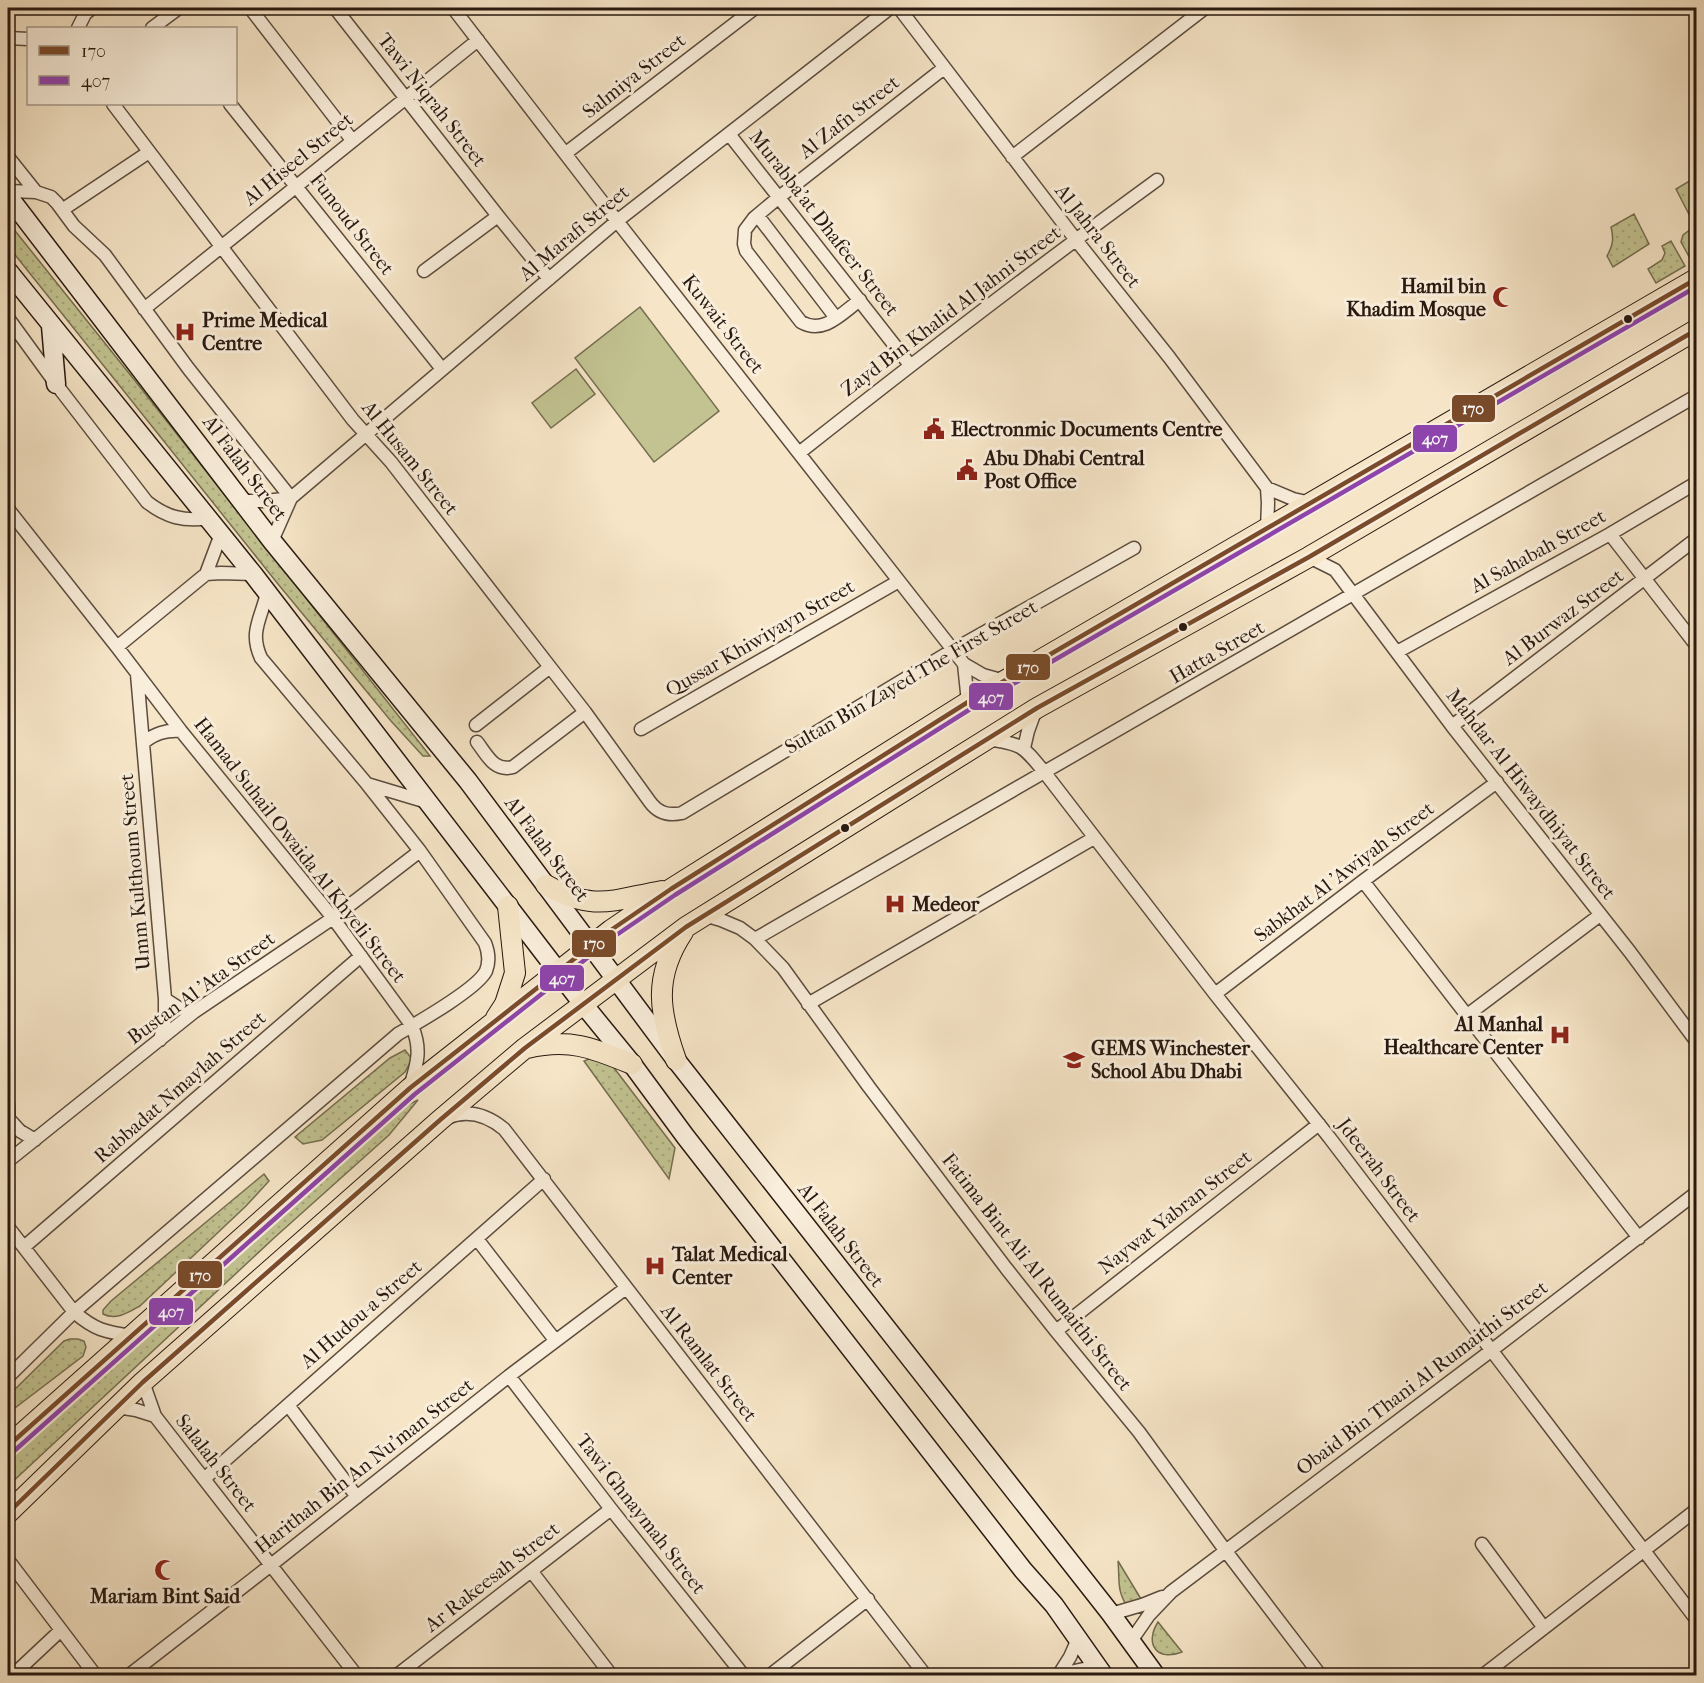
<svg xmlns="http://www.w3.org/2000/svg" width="1704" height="1683" viewBox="0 0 1704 1683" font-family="'IM FELL French Canon',serif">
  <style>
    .grass { fill: url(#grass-dots); stroke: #756e50; stroke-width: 1.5 }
    .park { fill: #c2c391; stroke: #756e50; stroke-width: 1.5 }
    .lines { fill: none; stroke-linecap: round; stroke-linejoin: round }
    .street-casing { stroke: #5c4c3e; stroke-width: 15 }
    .secondary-casing { stroke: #281910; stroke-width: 21 }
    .primary-casing { stroke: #281910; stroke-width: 22 }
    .street { stroke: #f9eedb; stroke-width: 12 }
    .secondary { stroke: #f9eedb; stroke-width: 18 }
    .primary { stroke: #f6e5c7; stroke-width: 20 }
    .bus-1-casing { stroke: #f9eedb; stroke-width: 9 }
    .bus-2-casing { stroke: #f9eedb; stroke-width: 9 }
    .bus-1 { stroke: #7a4b2a; stroke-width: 4.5 }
    .bus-2 { stroke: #8e44ad; stroke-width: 4.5 }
    .bus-dot { fill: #281910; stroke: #f9eedb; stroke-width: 2 }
    .labels { text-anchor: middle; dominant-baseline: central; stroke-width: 6; stroke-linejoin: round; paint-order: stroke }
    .street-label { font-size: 20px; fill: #281910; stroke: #f9eedb }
    .poi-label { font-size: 20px; font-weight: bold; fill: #281910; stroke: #f9eedb; text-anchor: start }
    .line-badge { stroke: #f9eedb; stroke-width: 2 }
    .badge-label { font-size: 16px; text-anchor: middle; font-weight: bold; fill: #fff }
  </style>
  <defs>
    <pattern id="grass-dots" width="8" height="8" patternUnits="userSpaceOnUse" patternTransform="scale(1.5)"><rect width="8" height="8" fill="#c2c391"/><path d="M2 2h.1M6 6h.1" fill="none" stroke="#a7a77c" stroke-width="1.8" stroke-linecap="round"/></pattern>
  </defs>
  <rect width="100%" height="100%" fill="#f6e5c7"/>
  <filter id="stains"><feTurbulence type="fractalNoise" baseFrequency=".00333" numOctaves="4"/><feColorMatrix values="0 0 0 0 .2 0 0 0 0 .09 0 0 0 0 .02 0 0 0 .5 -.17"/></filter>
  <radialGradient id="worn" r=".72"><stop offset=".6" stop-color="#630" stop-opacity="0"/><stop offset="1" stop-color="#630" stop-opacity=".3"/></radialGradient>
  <path class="grass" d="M1696,177V254L1692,262L1681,242L1683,235L1695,226L1676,189Z
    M1634,214L1649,244L1613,267L1607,256C1613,245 1614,239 1611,227Z
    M8,222L136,382L430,756H423L391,721L278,584L8,246Z
    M1671,241L1685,266L1656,283L1648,269L1662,260L1665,253L1662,246Z
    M405,1050L412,1059L405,1072L322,1140L303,1144L295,1137L390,1058Z
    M594,1057L608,1060L675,1148L669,1179L584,1061Z
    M418,1100L389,1135L274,1238L8,1486V1458L405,1106Z
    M264,1174L269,1181L246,1206L140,1306C129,1312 116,1321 103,1314V1310L111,1301Z
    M70,1339H78L84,1341L86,1347L83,1356L15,1408L8,1418V1396L64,1341Z
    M1118,1561L1144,1604L1129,1610C1116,1589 1120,1584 1118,1561Z
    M1158,1622L1182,1652C1157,1662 1144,1644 1158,1622Z"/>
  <path class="park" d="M640,307L719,411L654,462L575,358Z
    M576,369L595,394L551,428L532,403Z"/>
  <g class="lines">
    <defs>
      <path id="street" d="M250,8L352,140
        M335,8L498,216L549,279
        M453,8L617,221L964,664L983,675L1005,681
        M899,8L1076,240L1169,357L1267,488L1268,503L1267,529
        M78,28L85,14L92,8
        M152,28L179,8
        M8,38L28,39
        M113,104L353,420L391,462L550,667L585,712L650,802C658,813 668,816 682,813L953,650L1134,548
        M230,104L442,369
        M729,134L910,365
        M566,153L755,8
        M8,157L36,192
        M1012,157L1205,8
        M8,191L36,192L51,197L57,203L74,226L105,255L188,368L291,498
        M62,210L149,152
        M758,216L836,318
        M424,271L498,216
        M860,300C842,313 824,335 801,322L746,251L744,244L745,230L754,218L778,198L944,68
        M144,309L478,40
        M8,318L56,384L147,502C166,517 184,522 209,518
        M799,453C917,360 1036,268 1157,180
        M1267,488L1293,499L1311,503
        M242,501H266L291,498
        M8,509L117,647L181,731L333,918L412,1026C422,1050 417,1064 410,1087
        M1610,534L1696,645
        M272,541L291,498L617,221L890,8
        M1309,557L1335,570L1452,726L1630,952L1696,1041
        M206,574L221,573L253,574
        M117,647L206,574L221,534
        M1397,652L1610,534L1696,483
        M964,664L968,702
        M137,674L165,999V1019L160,1040
        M476,725L550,667
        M1452,726L1696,539
        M641,729L899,581
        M987,739C1023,744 1023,746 1045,773L1215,994L1329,1137L1696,1619
        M477,742C487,755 494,772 513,767L585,712
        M143,743C155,733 166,730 181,731
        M1024,748L1028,731L1036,709
        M367,784L427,802
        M1363,881L1639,1238
        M704,915L721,920L740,928L755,939L783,968L869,1087L1006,1268L1056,1331L1139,1432L1225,1550L1321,1676
        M755,939L1696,396
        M1215,994L1363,881L1497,782
        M165,999L179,1008L194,1012
        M808,1004L1094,838
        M1466,1016L1600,915
        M8,1104L9,1130L8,1152
        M446,1118C467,1109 487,1115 504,1129L926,1676
        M9,1119L20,1131L35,1140
        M8,1161L194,1012L333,918L420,851
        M8,1227L74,1312C95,1330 105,1332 132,1336
        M477,1239L555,1340
        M24,1247L361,956
        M1056,1331L1319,1124
        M509,1376L611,1509L744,1676
        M8,1377L74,1312L398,1034C417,1023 477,989 486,971C490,961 489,953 485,943L420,851L367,784L261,658C249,632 261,619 267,593
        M143,1382L155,1416L357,1676
        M288,1405L357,1497
        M117,1407L136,1410L155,1416
        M204,1479L544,1179
        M1482,1544L1544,1628
        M8,1560L96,1676
        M532,1572L612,1676
        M1111,1614L1142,1605L1162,1597
        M1131,1641L1149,1615L1171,1592L1492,1350L1696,1193
        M1060,1674L1098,1666
        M12,1676L61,1630
        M128,1676L271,1565L509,1376L626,1288
        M396,1676L611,1509
        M769,1676L868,1599
        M1058,1676L1070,1657L1078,1639
        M1482,1676L1696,1510"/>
      <path id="secondary" d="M8,196L272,541L468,781L676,1060L1111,1614L1156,1676
        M8,271L253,574L583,1004L632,1064L685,1136L1023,1570L1054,1605L1104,1676
        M51,326L56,384"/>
      <path id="primary" d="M546,885C594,912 612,900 662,891
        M496,1018L505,1004L515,973L508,906
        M527,1048C570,1038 593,1048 632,1064
        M676,1060C659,1012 653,977 683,932
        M8,1446L410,1088L611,930L671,889L968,702L1696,279
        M8,1513L143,1382L440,1120L525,1048L686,927L1037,708L1309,557L1696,330"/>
    </defs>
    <use href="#street" class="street-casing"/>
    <use href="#secondary" class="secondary-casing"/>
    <use href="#primary" class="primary-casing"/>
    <use href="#street" class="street"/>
    <use href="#secondary" class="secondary"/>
    <use href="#primary" class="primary"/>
    <defs>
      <path id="bus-1" d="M8,1446L410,1088L611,930L671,889L968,702L1696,279
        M8,1513L143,1382L440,1120L525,1048L686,927L1037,708L1309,557L1696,330"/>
      <path id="bus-2" d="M13,1452L415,1094L615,936L675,895L972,708L1696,287"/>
    </defs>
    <use href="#bus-1" class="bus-1-casing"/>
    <use href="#bus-2" class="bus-2-casing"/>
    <use href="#bus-1" class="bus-1"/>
    <use href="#bus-2" class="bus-2"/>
  </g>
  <defs>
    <symbol id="mosque-bare" viewBox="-9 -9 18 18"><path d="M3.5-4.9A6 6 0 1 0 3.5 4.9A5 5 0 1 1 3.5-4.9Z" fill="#8f2418" stroke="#f9eedb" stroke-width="2.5" paint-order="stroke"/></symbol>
    <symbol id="hospital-bare" viewBox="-9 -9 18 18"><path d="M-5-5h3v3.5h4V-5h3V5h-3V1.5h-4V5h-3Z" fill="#8f2418" stroke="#f9eedb" stroke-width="2.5" paint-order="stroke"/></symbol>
    <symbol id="civic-bare" viewBox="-9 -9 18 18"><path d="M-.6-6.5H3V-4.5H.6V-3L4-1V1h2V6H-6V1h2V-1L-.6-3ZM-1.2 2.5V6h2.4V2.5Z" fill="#8f2418" stroke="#f9eedb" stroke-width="2.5" paint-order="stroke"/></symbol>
    <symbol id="school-bare" viewBox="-9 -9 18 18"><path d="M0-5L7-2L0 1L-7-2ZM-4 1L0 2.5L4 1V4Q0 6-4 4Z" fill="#8f2418" stroke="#f9eedb" stroke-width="2.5" paint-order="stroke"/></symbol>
  </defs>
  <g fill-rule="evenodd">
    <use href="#mosque-bare" x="1488" y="282" width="30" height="30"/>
    <use href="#hospital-bare" x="170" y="317" width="30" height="30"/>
    <use href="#civic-bare" x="919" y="414" width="30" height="30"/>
    <use href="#civic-bare" x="952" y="455" width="30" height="30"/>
    <use href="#hospital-bare" x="880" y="889" width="30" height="30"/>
    <use href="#hospital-bare" x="1545" y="1020" width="30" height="30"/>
    <use href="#school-bare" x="1059" y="1045" width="30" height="30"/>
    <use href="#hospital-bare" x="640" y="1251" width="30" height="30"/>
    <use href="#mosque-bare" x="150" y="1555" width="30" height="30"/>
  </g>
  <g class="bus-dot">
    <circle cx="1628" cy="319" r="5"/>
    <circle cx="1183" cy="627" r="5"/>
    <circle cx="845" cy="828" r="5"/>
  </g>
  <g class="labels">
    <g class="street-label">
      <text transform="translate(634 76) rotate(-38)">Salmiya Street</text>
      <text transform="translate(432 100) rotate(52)">Tawi Niqrah Street</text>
      <text transform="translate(849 117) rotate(-38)">Al Zafn Street</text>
      <text transform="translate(298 159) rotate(-39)">Al Hiseel Street</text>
      <text transform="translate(824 223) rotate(52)">Murabba'at Dhafeer Street</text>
      <text transform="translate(352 224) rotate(52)">Funoud Street</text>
      <text transform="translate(574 233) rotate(-40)">Al Marafi Street</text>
      <text transform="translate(1098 236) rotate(52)">Al Jahra Street</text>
      <text transform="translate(951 311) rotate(-37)">Zayd Bin Khalid Al Jahni Street</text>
      <text transform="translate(723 324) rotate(52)">Kuwait Street</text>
      <text transform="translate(410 458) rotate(51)">Al Husam Street</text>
      <text transform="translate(245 468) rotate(53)">Al Falah Street</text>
      <text transform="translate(1538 551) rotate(-29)">Al Sahabah Street</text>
      <text transform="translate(1563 617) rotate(-37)">Al Burwaz Street</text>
      <text transform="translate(760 638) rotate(-30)">Qussar Khiwiyayn Street</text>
      <text transform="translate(1217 652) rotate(-30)">Hatta Street</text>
      <text transform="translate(911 677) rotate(-30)">Sultan Bin Zayed The First Street</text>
      <text transform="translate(1531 794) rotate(52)">Mahdar Al Hiwaydhiyat Street</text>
      <text transform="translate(547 849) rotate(53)">Al Falah Street</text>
      <text transform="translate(300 850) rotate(52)">Hamad Suhail Owaida Al Khyeli Street</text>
      <text transform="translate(135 872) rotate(-95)">Umm Kulthoum Street</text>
      <text transform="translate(1344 872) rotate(-37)">Sabkhat Al 'Awiyah Street</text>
      <text transform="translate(201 988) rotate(-36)">Bustan Al 'Ata Street</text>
      <text transform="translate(180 1087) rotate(-41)">Rabbadat Nmaylah Street</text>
      <text transform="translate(1379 1170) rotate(53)">Jdeerah Street</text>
      <text transform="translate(1175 1212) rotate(-38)">Naywat Yabran Street</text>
      <text transform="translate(841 1235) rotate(52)">Al Falah Street</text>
      <text transform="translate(1037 1272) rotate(52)">Fatima Bint Ali Al Rumaithi Street</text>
      <text transform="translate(361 1314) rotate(-41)">Al Hudou-a Street</text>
      <text transform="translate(709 1363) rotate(52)">Al Ramlat Street</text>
      <text transform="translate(1422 1378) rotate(-37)">Obaid Bin Thani Al Rumaithi Street</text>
      <text transform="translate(216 1463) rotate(52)">Salalah Street</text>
      <text transform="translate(364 1466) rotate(-38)">Harithah Bin An Nu'man Street</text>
      <text transform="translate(641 1514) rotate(52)">Tawi Ghnaymah Street</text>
      <text transform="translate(492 1577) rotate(-38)">Ar Rakeesah Street</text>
    </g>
    <g class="poi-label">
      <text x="1486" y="286" text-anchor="end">Hamil bin<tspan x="1486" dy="23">Khadim Mosque</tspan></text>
      <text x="202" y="320">Prime Medical<tspan x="202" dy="23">Centre</tspan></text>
      <text x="951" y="429">Electronmic Documents Centre</text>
      <text x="984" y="458">Abu Dhabi Central<tspan x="984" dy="23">Post Office</tspan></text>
      <text x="912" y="904">Medeor</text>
      <text x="1543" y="1024" text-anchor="end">Al Manhal<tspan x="1543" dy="23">Healthcare Center</tspan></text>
      <text x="1091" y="1048">GEMS Winchester<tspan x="1091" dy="23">School Abu Dhabi</tspan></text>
      <text x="672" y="1254">Talat Medical<tspan x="672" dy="23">Center</tspan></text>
      <text x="165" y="1596" text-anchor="middle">Mariam Bint Said</text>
    </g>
  </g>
  <g class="line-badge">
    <rect x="1451" y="394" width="45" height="29" rx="6" fill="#7a4b2a"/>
    <rect x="1412" y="424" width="46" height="29" rx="6" fill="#8e44ad"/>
    <rect x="1005" y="653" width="46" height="28" rx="6" fill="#7a4b2a"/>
    <rect x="968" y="682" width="46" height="29" rx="6" fill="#8e44ad"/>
    <rect x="571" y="929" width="46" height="29" rx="6" fill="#7a4b2a"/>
    <rect x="539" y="964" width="46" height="28" rx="6" fill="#8e44ad"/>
    <rect x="177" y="1260" width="46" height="29" rx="6" fill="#7a4b2a"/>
    <rect x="148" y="1297" width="46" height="29" rx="6" fill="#8e44ad"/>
  </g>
  <g class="badge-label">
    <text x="1473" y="414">170</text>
    <text x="1435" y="444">407</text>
    <text x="1028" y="673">170</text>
    <text x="991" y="703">407</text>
    <text x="594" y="949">170</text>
    <text x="562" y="984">407</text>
    <text x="200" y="1281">170</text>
    <text x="171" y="1317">407</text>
  </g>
  <rect width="1704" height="1683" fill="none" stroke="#f6e5c7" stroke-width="30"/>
  <rect x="9" y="9" width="1686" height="1665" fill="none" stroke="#281910" stroke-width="3"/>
  <rect x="15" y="15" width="1674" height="1653" fill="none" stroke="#281910" stroke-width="1.5"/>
  <rect x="27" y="27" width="210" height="78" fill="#f9eedb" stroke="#a5998a" stroke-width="1.5"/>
  <rect x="39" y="46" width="30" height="9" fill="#7a4b2a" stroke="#a5998a" stroke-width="1.5"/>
  <text x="81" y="57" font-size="18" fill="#281910">170</text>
  <rect x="39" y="76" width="30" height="9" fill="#8e44ad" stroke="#a5998a" stroke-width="1.5"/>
  <text x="81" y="87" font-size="18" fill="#281910">407</text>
  <rect width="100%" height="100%" filter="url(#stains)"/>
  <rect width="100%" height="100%" fill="url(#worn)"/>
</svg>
